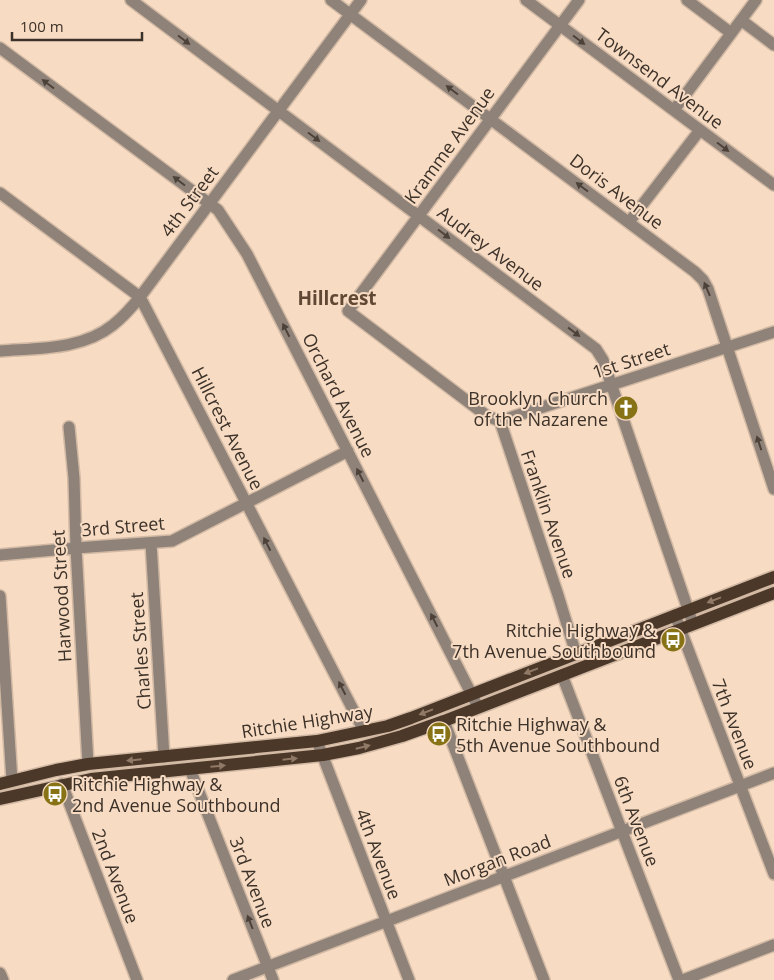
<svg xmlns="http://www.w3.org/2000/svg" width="774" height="980" viewBox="0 0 774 980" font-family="'Open Sans',sans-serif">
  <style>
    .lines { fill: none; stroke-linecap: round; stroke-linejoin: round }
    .minor-casing { stroke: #d2b9a4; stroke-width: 14 }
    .major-casing { stroke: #d2b9a4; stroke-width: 15 }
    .minor { stroke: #8f8279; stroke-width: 11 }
    .major { stroke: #4c3828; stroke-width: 12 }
    .oneway { fill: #4d4239 }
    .oneway2 { fill: #907966 }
    .labels { text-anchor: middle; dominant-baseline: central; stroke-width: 4; stroke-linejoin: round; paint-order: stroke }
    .street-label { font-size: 18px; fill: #3d3229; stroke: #f7dbc3 }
    .poi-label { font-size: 18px; fill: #3d3229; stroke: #f7dbc3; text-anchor: end }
    .neighbourhood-label { font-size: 19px; font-weight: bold; fill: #604834; stroke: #f7dbc3 }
  </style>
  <rect width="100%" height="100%" fill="#f7dbc3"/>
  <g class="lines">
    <defs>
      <path id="minor" d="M131,0L596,349L603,360L693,624
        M331,0L695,272L703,280L708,289L774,489
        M526,0L774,185
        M687,0L731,33
        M741,20L774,45
        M0,48L218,210L247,254L476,703
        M674,110L756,0
        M0,193L140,297L364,731
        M629,222L700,130
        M0,351C38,348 82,350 113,325C123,317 132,307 140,297L361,0
        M500,421L774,332
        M69,427L74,478L76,548L88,764
        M151,543L164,757
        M0,555L76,548L172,541L348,451
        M0,596L12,781
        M675,615L774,874
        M576,654L558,595L500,421L487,416L348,311L579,0
        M562,675L679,980
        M444,721L544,980
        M317,741L409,980
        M190,769L273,980
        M62,784L137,980
        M0,973L3,980
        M233,980L774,773
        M683,980L774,945"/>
      <path id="major" d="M0,784L56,770L88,764L317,741L388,726L411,718L774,577
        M0,799L91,779L323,755L359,748L402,736L444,721L774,593"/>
    </defs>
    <use href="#minor" class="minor-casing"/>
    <use href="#major" class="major-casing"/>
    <use href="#minor" class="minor"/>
    <use href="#major" class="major"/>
  </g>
  <defs><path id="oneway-solid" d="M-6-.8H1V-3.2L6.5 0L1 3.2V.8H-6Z" transform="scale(1.25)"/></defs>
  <g class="oneway">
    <use href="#oneway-solid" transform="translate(184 40) rotate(37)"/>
    <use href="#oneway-solid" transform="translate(579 40) rotate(37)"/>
    <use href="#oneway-solid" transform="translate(48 84) rotate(-143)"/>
    <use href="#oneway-solid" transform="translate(452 90) rotate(-143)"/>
    <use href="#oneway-solid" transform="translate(314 137) rotate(37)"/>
    <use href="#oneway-solid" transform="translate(723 147) rotate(37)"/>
    <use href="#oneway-solid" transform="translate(179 181) rotate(-143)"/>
    <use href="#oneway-solid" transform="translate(582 187) rotate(-143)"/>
    <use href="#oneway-solid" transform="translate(444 234) rotate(37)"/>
    <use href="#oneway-solid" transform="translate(707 289) rotate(-113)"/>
    <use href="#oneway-solid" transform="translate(286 330) rotate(-117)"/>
    <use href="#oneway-solid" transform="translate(574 332) rotate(37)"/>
    <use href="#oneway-solid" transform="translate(759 443) rotate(-108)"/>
    <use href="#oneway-solid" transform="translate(360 475) rotate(-117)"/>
    <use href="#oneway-solid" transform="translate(267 544) rotate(-117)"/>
    <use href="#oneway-solid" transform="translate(434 620) rotate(-117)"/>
    <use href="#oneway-solid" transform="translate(342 688) rotate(-117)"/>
    <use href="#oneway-solid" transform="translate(250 922) rotate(-111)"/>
  </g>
  <g class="oneway2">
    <use href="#oneway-solid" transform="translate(714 600) rotate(159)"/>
    <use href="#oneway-solid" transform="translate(531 671) rotate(159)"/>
    <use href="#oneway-solid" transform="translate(426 712) rotate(159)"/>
    <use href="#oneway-solid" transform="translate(363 747) rotate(-14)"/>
    <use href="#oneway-solid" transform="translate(290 759) rotate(-6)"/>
    <use href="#oneway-solid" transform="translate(134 760) rotate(174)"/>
    <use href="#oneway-solid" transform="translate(218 766) rotate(-5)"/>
  </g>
  <defs>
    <symbol id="church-disc" viewBox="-11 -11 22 22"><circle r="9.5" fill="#877315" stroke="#f7dbc3"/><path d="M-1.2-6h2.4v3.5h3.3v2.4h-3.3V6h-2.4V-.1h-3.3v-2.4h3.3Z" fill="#fff"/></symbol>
    <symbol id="bus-disc" viewBox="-11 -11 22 22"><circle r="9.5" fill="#877315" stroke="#f7dbc3"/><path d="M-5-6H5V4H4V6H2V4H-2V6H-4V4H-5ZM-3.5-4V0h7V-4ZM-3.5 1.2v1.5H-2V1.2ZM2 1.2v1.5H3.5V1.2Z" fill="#fff"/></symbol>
  </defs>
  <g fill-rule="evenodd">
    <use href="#church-disc" x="612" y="394" width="28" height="28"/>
    <use href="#bus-disc" x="659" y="626" width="28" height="28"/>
    <use href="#bus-disc" x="425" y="720" width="28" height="28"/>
    <use href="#bus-disc" x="41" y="780" width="28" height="28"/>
  </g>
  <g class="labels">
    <g class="street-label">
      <text transform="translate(660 78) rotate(37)">Townsend Avenue</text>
      <text transform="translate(449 145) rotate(-54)">Kramme Avenue</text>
      <text transform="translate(617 191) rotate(37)">Doris Avenue</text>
      <text transform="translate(189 201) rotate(-53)">4th Street</text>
      <text transform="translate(491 248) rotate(37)">Audrey Avenue</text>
      <text transform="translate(631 360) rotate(-18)">1st Street</text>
      <text transform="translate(339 395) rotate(63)">Orchard Avenue</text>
      <text transform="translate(228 428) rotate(63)">Hillcrest Avenue</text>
      <text transform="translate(549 514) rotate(71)">Franklin Avenue</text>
      <text transform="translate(123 526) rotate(-5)">3rd Street</text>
      <text transform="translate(61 596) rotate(-93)">Harwood Street</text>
      <text transform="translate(140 651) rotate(-94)">Charles Street</text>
      <text transform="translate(307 721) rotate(-9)">Ritchie Highway</text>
      <text transform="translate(735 724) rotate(69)">7th Avenue</text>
      <text transform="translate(637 821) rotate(69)">6th Avenue</text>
      <text transform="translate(379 854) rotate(69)">4th Avenue</text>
      <text transform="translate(497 860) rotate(-21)">Morgan Road</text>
      <text transform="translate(116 876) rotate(69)">2nd Avenue</text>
      <text transform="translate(253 882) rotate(69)">3rd Avenue</text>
    </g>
    <g class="poi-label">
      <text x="608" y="398">Brooklyn Church<tspan x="608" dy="21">of the Nazarene</tspan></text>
      <text x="656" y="630">Ritchie Highway &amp;<tspan x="656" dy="21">7th Avenue Southbound</tspan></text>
      <text x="456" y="724" text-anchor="start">Ritchie Highway &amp;<tspan x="456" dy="21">5th Avenue Southbound</tspan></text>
      <text x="72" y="784" text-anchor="start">Ritchie Highway &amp;<tspan x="72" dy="21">2nd Avenue Southbound</tspan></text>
    </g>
    <g class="neighbourhood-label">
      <text x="337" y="298">Hillcrest</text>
    </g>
  </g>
  <path d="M12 32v8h130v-8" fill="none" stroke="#3d3229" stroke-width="2.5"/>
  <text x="20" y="32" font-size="15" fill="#3d3229" stroke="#f7dbc3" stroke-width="4" paint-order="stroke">100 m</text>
</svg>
